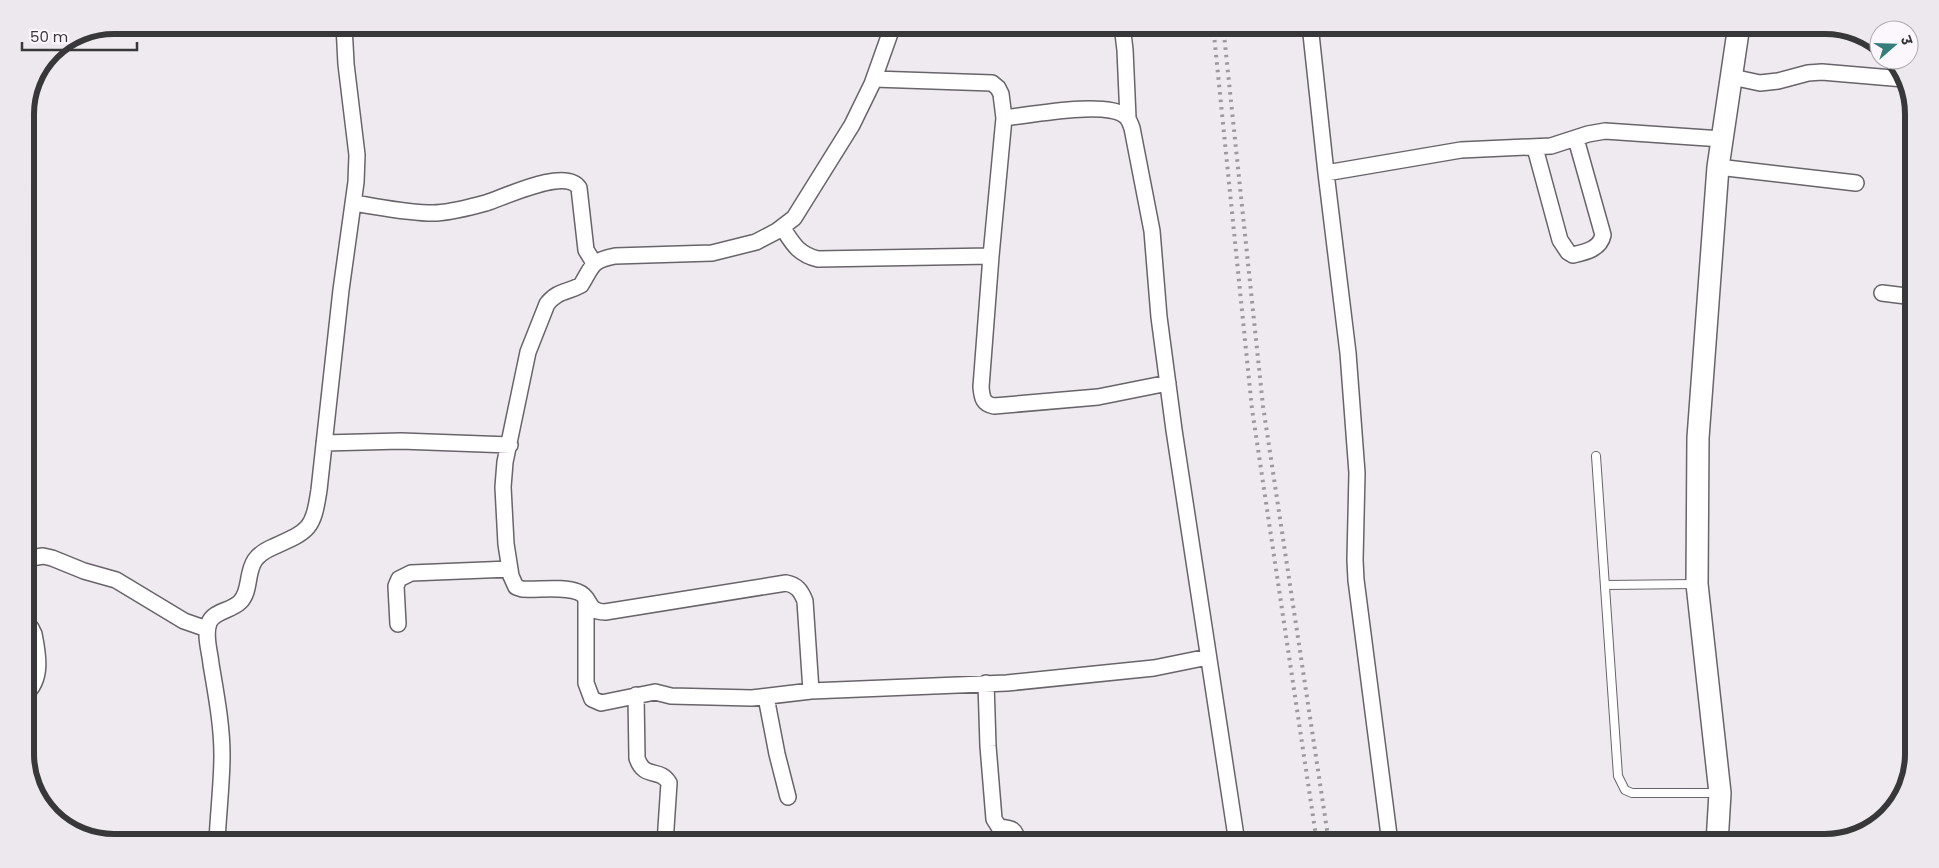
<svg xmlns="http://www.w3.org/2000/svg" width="1939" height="868" viewBox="0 0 1939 868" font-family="Poppins,'Noto Sans Devanagari',sans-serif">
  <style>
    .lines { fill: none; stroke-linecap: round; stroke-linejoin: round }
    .service-casing { stroke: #686469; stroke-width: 10 }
    .minor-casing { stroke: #686469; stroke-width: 18 }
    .secondary-casing { stroke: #686469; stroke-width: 24 }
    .service { stroke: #fff; stroke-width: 8 }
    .minor { stroke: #fff; stroke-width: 15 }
    .secondary { stroke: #fff; stroke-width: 21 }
    .rail { stroke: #9c999d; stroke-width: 4; stroke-dasharray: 2.5 5; stroke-linecap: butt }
    .rim { fill: none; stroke: #383739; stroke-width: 6 }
  </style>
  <rect width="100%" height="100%" fill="#eeeaf0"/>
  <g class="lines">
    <defs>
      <path id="service" d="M1596,456L1618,776L1625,790L1632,793H1718
        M1605,585L1695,584"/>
      <path id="minor" d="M1122,25L1125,50L1128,118
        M1307,25L1311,34L1326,173L1348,353L1357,473L1355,560L1356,580L1390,843
        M1732,77L1760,83L1778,81L1808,73L1822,72L1904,79
        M874,79L992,83L998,88L1001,94L1004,118L991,256L981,387C982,398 983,404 994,406L1098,397L1168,383
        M1004,118C1031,115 1103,101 1124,115C1129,118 1130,123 1132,128L1152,231L1159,317L1174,430L1237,843
        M1535,148L1560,240L1568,252L1573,255C1586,252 1600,249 1603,235L1576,139
        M1718,167L1856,183
        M1326,173L1461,150L1551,146L1588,134L1605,131L1722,139
        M353,203C380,207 407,213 433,213C450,213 470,207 486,203C505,197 566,167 579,188L586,250L594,263
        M782,227C793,244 798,254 818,259L991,256
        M1882,293L1914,297
        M324,443L401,441L510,445
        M25,559L43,556L52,558L84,571L116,580L184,621L207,629
        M586,598V683L592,699L601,703L655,692L671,696L752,698L811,691L1007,683L1154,668L1208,657
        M25,624L31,628L34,634C38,654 43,680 25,694
        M398,624L396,586L399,579L411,573L510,569
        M986,683L988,746L994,819L999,827C1012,828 1016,829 1018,843
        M811,691L805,601C801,591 797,585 786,583L605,612C586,612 592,597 578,592C564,586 538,590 522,589L516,587L511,576L506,544L503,487L505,462L528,352L547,304C558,290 567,293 581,285C593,266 590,261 615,256L712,253L756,242L777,231L794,218L852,125L872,84L893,25
        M636,695L637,758C644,780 660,767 669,783L665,843
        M766,697L777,754L788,797
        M217,843C218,814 222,784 222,755C222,725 216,694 211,664C210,652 204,635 209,623C213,611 231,611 240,602C251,591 246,573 255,560C260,553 266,550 273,547C309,531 313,530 319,490L341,290L356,182L357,155L346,64L344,25"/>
      <path id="secondary" d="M1717,843L1720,793L1697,584L1698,438L1718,167L1739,25"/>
    </defs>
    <use href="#service" class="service-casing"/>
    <use href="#minor" class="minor-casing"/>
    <use href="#secondary" class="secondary-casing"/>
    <use href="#service" class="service"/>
    <use href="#minor" class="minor"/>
    <use href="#secondary" class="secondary"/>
    <path class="rail" d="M1213,25L1252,409L1317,843
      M1223,25L1263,406L1329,843"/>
  </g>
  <path d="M0 0H1939V868H0ZM114 34H1825A80 80 0 0 1 1905 114V754A80 80 0 0 1 1825 834H114A80 80 0 0 1 34 754V114A80 80 0 0 1 114 34Z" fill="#ece8ed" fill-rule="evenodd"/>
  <path class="rim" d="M114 34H1825A80 80 0 0 1 1905 114V754A80 80 0 0 1 1825 834H114A80 80 0 0 1 34 754V114A80 80 0 0 1 114 34Z"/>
  <g transform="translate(1894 45) rotate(70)"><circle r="24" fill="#fcf7fd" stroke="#aeaaaf"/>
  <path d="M0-4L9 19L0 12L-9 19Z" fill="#347d7b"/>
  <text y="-8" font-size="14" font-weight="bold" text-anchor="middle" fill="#383739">उ</text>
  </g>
  <path d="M22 42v8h115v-8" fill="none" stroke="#383739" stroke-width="2.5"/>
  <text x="30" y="42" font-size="15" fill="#383739" stroke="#fcf7fd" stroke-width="4" paint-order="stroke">50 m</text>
</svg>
